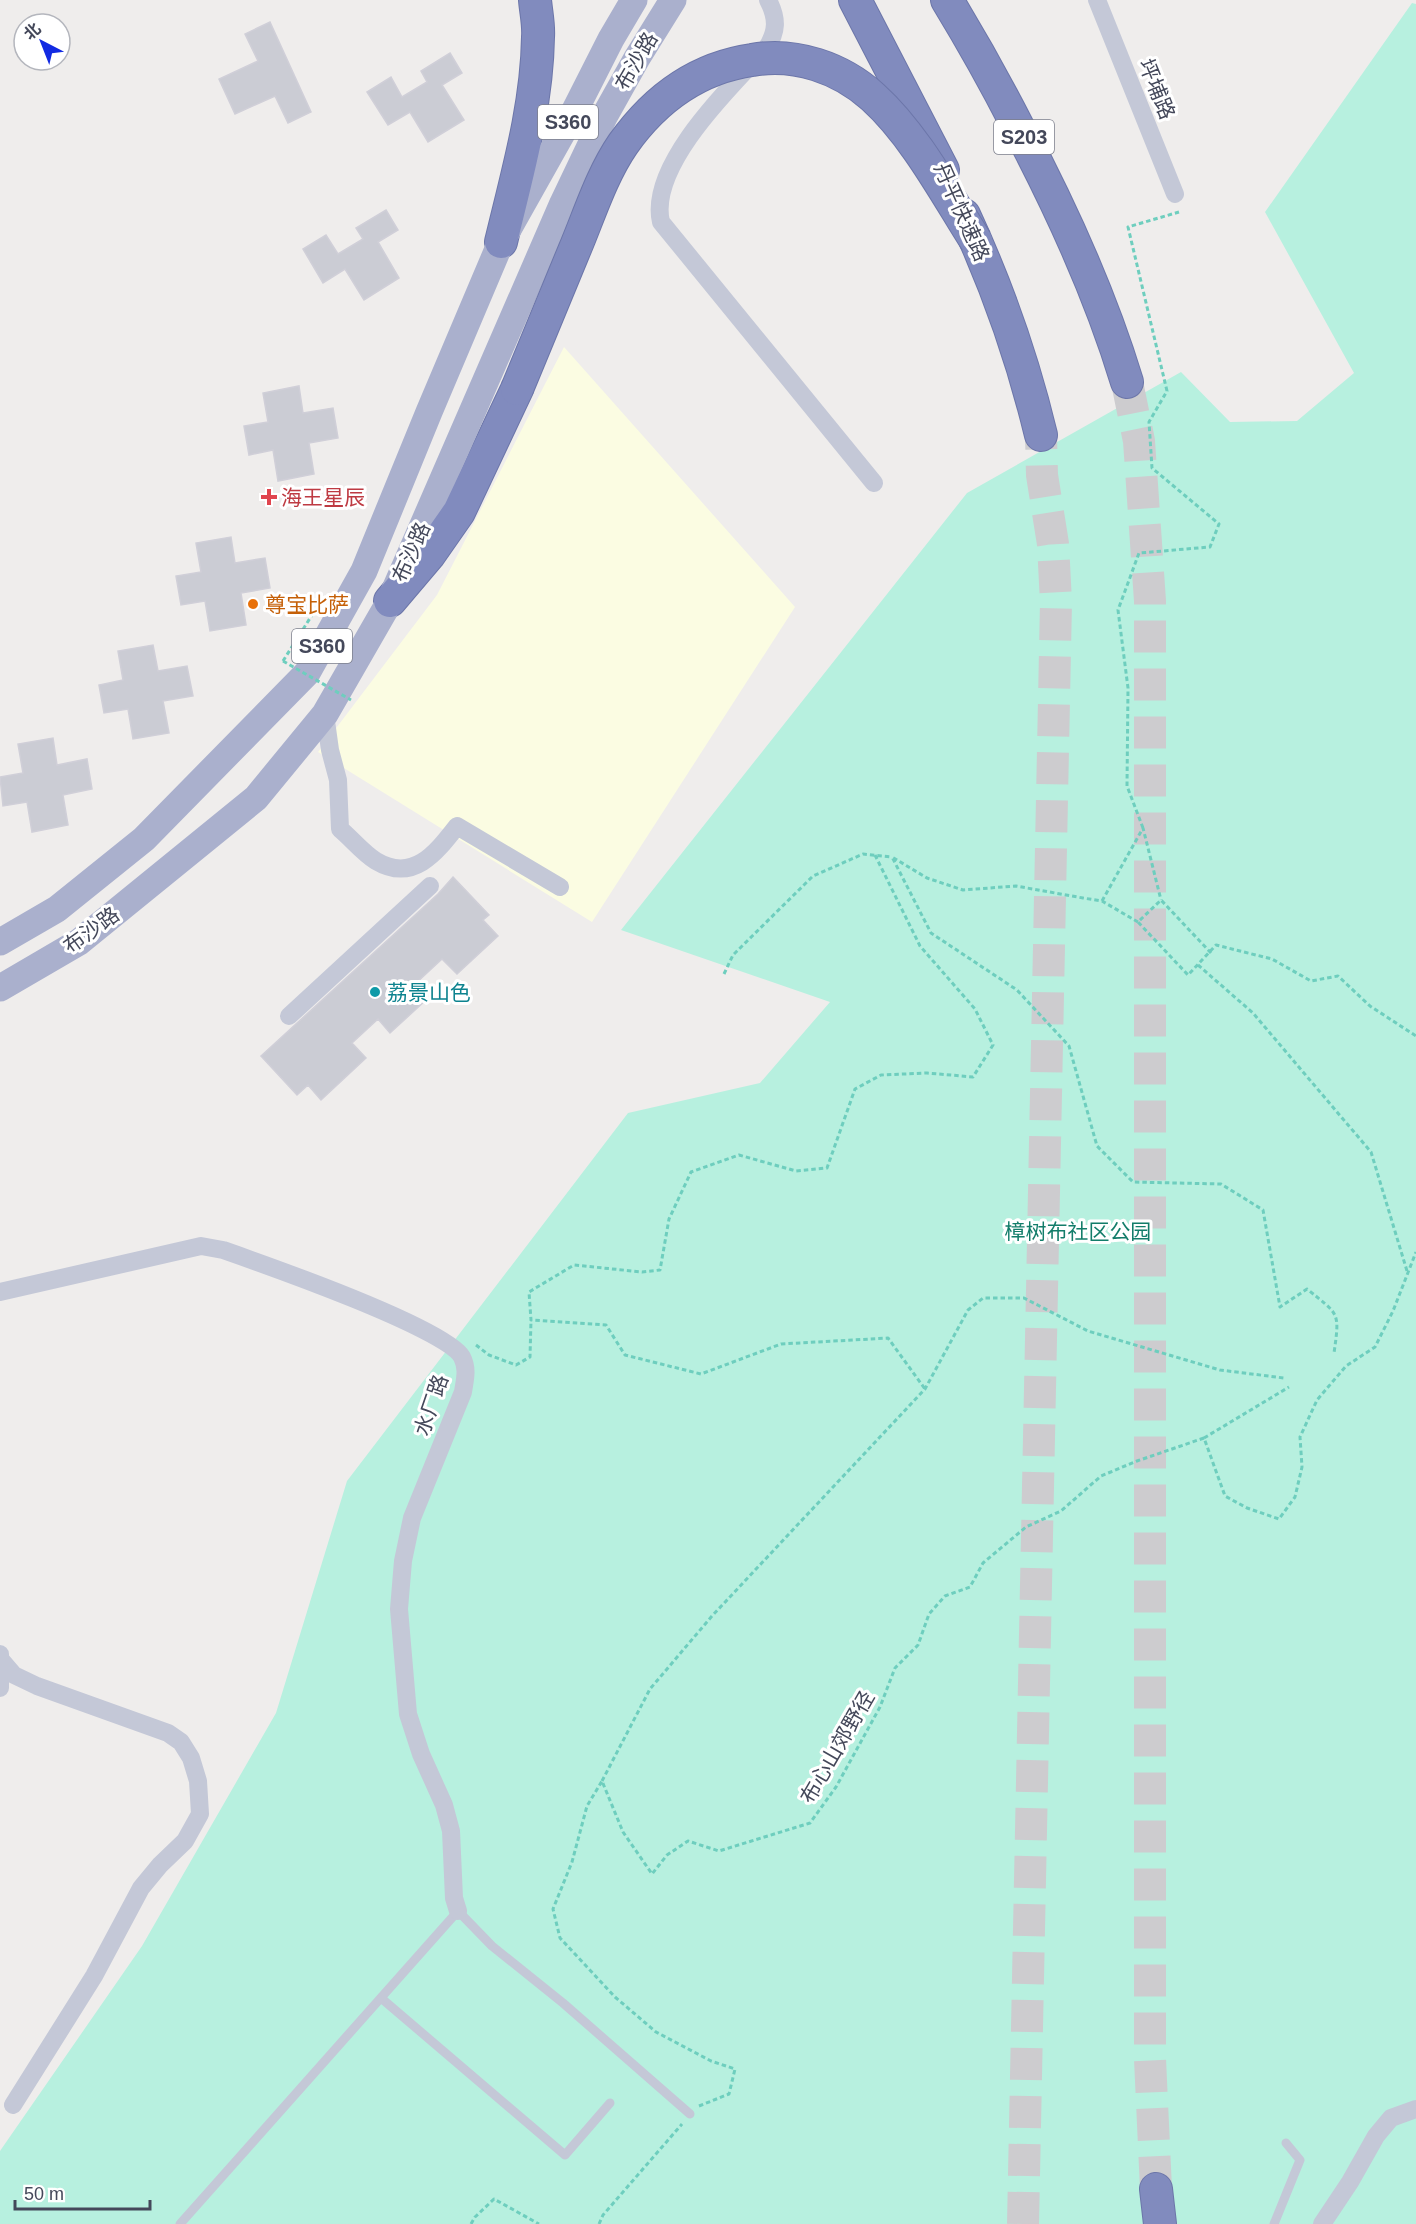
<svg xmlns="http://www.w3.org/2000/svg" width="1416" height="2224" viewBox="0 0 1416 2224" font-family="Arial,'Noto Sans SC',sans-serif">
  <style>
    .commercial { fill: #fbfce2 }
    .green { fill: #b7f0df }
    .building { fill: #cbccd4; stroke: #d0cfd8; stroke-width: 1.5 }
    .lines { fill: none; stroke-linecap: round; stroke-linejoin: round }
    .highway-tunnel { stroke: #cdcccf; stroke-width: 32; stroke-dasharray: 32 16; stroke-linecap: butt }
    .highway-casing { stroke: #6c76a9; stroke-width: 34 }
    .path { stroke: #6ecebe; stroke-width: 3; stroke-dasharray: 4.5 3; stroke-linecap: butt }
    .lane { stroke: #c4c8d7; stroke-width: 9 }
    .street { stroke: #c4c8d7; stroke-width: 18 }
    .primary { stroke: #aab0cd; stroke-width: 27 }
    .highway { stroke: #818bbe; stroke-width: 32 }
    .highway-bridge-casing { stroke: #6c76a9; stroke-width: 34; stroke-linecap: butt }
    .path-bridge { stroke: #6ecebe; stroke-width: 3; stroke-dasharray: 4.5 3; stroke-linecap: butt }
    .highway-bridge { stroke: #818bbe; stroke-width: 32 }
    .health-dot { fill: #e0444e; stroke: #fff; stroke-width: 2 }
    .food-dot { fill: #e8710a; stroke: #fff; stroke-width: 2 }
    .culture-dot { fill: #0f9aa8; stroke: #fff; stroke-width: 2 }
    .labels { text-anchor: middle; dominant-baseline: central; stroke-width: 6; stroke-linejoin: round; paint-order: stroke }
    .shield { fill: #fff; stroke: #7c7f8c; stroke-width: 1.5 }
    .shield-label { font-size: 20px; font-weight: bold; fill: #44485a }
    .street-label { font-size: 21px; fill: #44485a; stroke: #fff }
    .health-label { font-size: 21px; fill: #be3a42; stroke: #fff; text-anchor: start }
    .food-label { font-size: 21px; fill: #c56008; stroke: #fff; text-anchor: start }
    .culture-label { font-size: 21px; fill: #0d838f; stroke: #fff; text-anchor: start }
    .park-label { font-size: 21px; fill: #137d6a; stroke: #fff }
  </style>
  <rect width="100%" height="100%" fill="#efedec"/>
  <path class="commercial" d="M564,347L795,607L592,922L318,752L437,595Z"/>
  <path class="green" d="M1412,3L1416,4V2224H0V2151L142,1946L276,1713L347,1481L628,1113L760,1083L830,1002L621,930L967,493L1181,372L1230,422L1297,421L1354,373L1265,212Z"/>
  <path class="building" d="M270,22L311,112L288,123L275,96L235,114L219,79L258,61L245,34Z
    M450,53L462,73L442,85L464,120L428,142L410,112L388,125L367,92L391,77L402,97L427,82L421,71Z
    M386,210L398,230L378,242L399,278L364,300L345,269L323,283L303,249L326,235L338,254L363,239L356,228Z
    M299,386L303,413L333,408L338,438L309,443L314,474L278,481L273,450L249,455L244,426L268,422L263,393Z
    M231,537L235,563L265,558L270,588L241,593L246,625L210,631L205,601L181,605L176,576L201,572L196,543Z
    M153,645L158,671L187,666L193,696L163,701L169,733L133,739L128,709L104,713L99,685L123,680L118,651Z
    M53,738L57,765L87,759L92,789L63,795L68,825L32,832L27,802L3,806L0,777L23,773L18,744Z
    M453,877L489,915L483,920L498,936L457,974L442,959L414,985L427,999L390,1033L378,1019L352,1043L366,1058L321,1100L308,1085L297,1095L261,1056L438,894Z"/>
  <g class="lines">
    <path class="highway-tunnel" d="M1127,382L1139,441L1150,601V2059L1156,2189
      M1023,2224L1056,602L1053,544L1042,475L1041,435"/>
    <defs>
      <path id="highway" d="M855,0L943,170
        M947,0C972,41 996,84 1018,127C1062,210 1100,293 1127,382
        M964,215C998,288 1022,356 1041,435
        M501,242C517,175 537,107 538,37C539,25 536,12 535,0
        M390,601L429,555L459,512L517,389
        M1156,2189L1160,2224"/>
    </defs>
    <use href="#highway" class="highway-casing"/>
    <path class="path" d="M283,661L312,615
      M1143,828L1127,786L1128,688L1118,610L1139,553L1210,547L1219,524L1152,468L1149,422L1167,391L1128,227L1179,212
      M875,855L920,946L975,1009L993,1045L973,1077L927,1073L881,1075L855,1089L827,1168L796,1171L739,1155L691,1172L669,1219L660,1270L642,1272L574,1265L529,1292L531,1320L606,1325L625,1355L701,1374L781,1344L888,1338L925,1389
      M1102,901L1143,828L1161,900
      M1138,922L1102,901L1083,898L1016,886L963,890L927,878L892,857L931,933L1017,990L1069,1046L1097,1146L1133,1182L1221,1184L1263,1210L1280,1307L1307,1289C1339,1315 1340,1311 1334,1353
      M1211,953L1161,900L1138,922L1188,975L1216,945L1272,959L1311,981L1338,976L1370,1006L1416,1036
      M1198,965L1253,1013L1371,1152L1407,1271
      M724,974L733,955L813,876L863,854L892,857
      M476,1345L489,1355L516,1365L530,1357L531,1320
      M1204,1438L1289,1387
      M602,1781L650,1689L712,1616L925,1389L968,1310L983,1298H1024L1088,1331L1220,1370L1284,1378
      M699,2106L729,2094L735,2069L711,2061L656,2032L615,1997L560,1938L553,1909L572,1862L587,1806L602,1781L623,1832L652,1874L667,1855L688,1841L719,1851L810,1823L836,1787L880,1707L895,1668L918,1645L929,1614L945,1596L970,1587L983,1563L1026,1527L1061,1511L1101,1476L1137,1461L1204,1438L1225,1496L1247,1508L1279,1519L1295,1497L1302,1467L1300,1437L1317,1400L1346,1366L1375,1347L1393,1311L1416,1252
      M471,2224L475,2217L494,2199L539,2224
      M599,2224L603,2215L682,2124"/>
    <path class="lane" d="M381,1998L565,2155L610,2103
      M180,2224L458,1911L492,1946L563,2003L690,2114
      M1274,2224L1300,2160L1286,2143"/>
    <path class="street" d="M768,0C778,19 777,32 766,49C730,87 648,166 661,222L874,483
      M1097,0L1175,194
      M325,714L330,750L338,780L340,829C352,839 363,853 376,861C413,883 436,853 457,826L560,887
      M289,1016L430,886
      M0,1292L201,1246L223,1250C263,1264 446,1328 462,1357C468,1369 465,1379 463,1392L412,1518L403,1561L399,1609L408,1714L421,1754L444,1805L451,1831L454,1898L458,1911
      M2,1661L14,1675L37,1686L168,1733L181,1742L191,1758L198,1781L200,1814L185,1841L160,1865L141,1888L94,1976L13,2105
      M0,1688V1654
      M1322,2224L1350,2182L1376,2136L1391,2118L1416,2109"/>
    <path class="primary" d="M0,942L57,909L144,839L307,673L364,571L429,412L501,242L574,112L611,39L634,0
      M0,988L79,942L256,798L325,714L390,601L563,203L604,117L637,58L673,0"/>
    <use href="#highway" class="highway"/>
    <defs>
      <path id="highway-bridge" d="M517,389C536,343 555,297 574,251C589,216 601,176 623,144C655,99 697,68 752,60C795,52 841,68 873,97C915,135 946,194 976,241"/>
    </defs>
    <use href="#highway-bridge" class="highway-bridge-casing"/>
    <path class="path-bridge" d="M283,661L351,700"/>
    <use href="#highway-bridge" class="highway-bridge"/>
  </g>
  <path class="health-dot" d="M266 488h6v6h6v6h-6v6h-6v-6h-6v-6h6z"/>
  <circle class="food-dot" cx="253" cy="604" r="6"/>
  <circle class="culture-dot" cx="375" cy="992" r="6"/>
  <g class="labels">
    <g class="shield">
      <rect x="538" y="105" width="60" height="34" rx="4.5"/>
      <rect x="994" y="120" width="60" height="34" rx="4.5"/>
      <rect x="292" y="629" width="60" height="34" rx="4.5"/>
    </g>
    <g class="shield-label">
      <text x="568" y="122">S360</text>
      <text x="1024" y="137">S203</text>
      <text x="322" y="646">S360</text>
    </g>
    <g class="street-label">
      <text transform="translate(636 61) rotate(-60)">布沙路</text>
      <text transform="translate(1157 89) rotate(68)">坪埔路</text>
      <text transform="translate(962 212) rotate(66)">丹平快速路</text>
      <text transform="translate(411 552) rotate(-66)">布沙路</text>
      <text transform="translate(91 930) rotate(-36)">布沙路</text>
      <text transform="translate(431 1405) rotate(-71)">水厂路</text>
      <text transform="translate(837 1747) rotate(-60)">布心山郊野径</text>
    </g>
    <g class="health-label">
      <text x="281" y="497">海王星辰</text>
    </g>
    <g class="food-label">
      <text x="265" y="604">尊宝比萨</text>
    </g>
    <g class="culture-label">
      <text x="387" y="992">荔景山色</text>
    </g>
    <g class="park-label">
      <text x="1078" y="1231">樟树布社区公园</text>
    </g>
  </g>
  <g transform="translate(42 42) rotate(318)"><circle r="28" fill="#ffffff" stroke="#b4b6bd" stroke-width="1.5"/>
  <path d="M0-4.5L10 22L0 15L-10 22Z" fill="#122ae2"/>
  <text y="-9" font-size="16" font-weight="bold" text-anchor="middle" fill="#44485a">北</text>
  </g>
  <path d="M15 2200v9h135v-9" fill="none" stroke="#44485a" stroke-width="3"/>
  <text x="24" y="2200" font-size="18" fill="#44485a" stroke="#ffffff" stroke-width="4.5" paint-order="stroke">50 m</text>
</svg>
